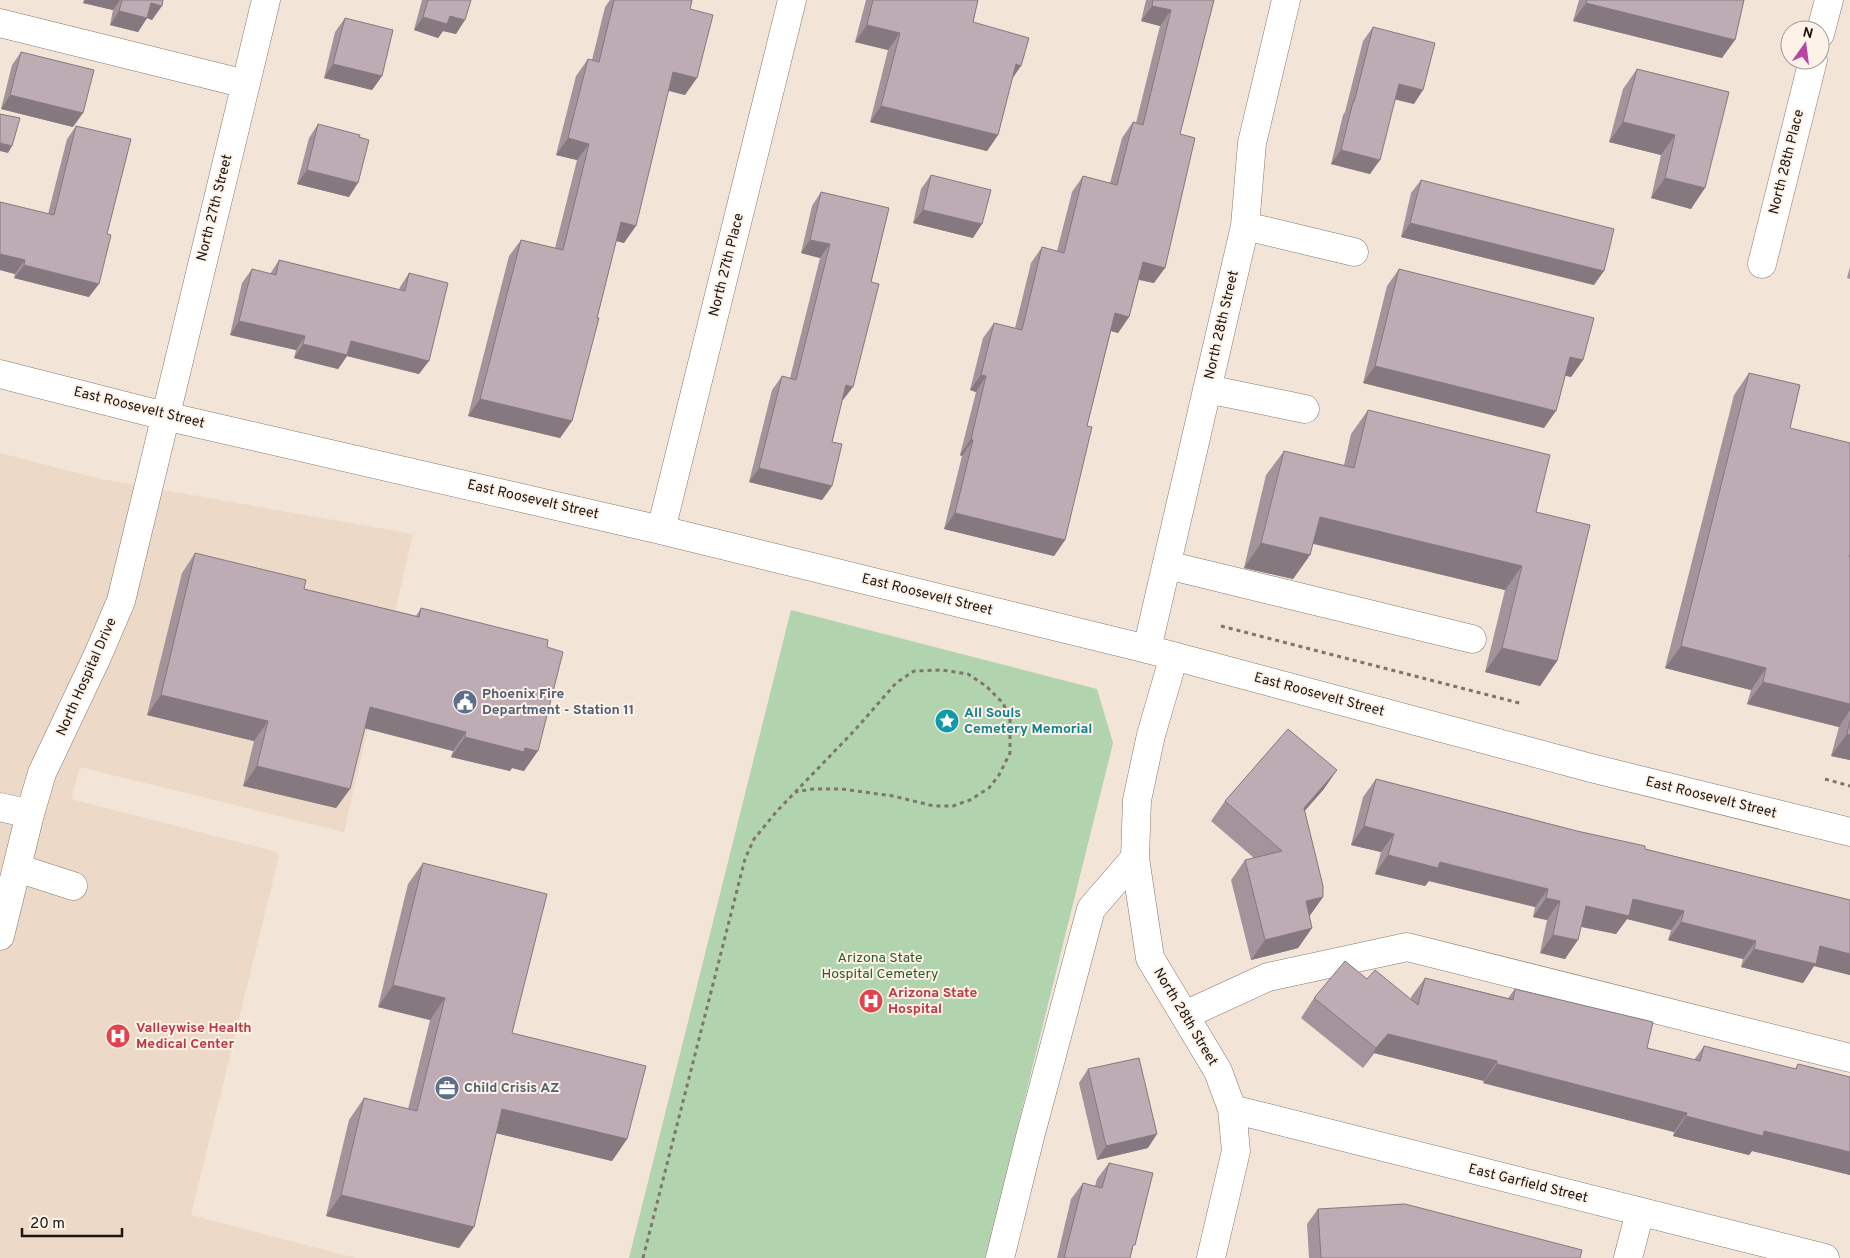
<svg xmlns="http://www.w3.org/2000/svg" width="1850" height="1258" viewBox="0 0 1850 1258" font-family="Overpass,sans-serif">
  <style>
    .built { fill: #edd9c7 }
    .green { fill: #b1d4ae }
    .lines { fill: none; stroke-linecap: round; stroke-linejoin: round }
    .minor-casing { stroke: #85786d; stroke-width: 29 }
    .path { stroke: #7f756d; stroke-width: 3; stroke-dasharray: 4 4; stroke-linecap: butt }
    .minor { stroke: #fff; stroke-width: 28 }
    .wall { fill: #a3949b }
    .shaded-wall { fill: #85787e }
    .building { fill: #beacb4; stroke: #85787e }
    .labels { text-anchor: middle; dominant-baseline: central; stroke-width: 4; stroke-linejoin: round; paint-order: stroke }
    .street-label { font-size: 14px; fill: #1b1611; stroke: #fef2e8 }
    .service-label { font-size: 14px; font-weight: bold; fill: #4e5e75; stroke: #fef2e8; text-anchor: start }
    .culture-label { font-size: 14px; font-weight: bold; fill: #0d838f; stroke: #fef2e8; text-anchor: start }
    .park-label { font-size: 14px; fill: #295d27; stroke: #fef2e8 }
    .health-label { font-size: 14px; font-weight: bold; fill: #be3a42; stroke: #fef2e8; text-anchor: start }
  </style>
  <rect width="100%" height="100%" fill="#f3e4d8"/>
  <path class="built" d="M0,453L101,479L413,534L344,832L80,767L71,799L277,852L279,856L191,1215L356,1258H0Z"/>
  <path class="green" d="M791,610L1097,689L1113,743L985,1258H629Z"/>
  <g class="lines">
    <defs>
      <path id="minor" d="M0,23L246,84
        M1820,34L1829,0
        M1245,226L1354,252
        M1762,264L1813,60
        M0,374L165,416L661,530L1147,649L1591,768L1850,832
        M1207,389L1305,409
        M661,530L792,0
        M1167,565L1472,639
        M1147,649L1245,226L1252,143L1286,0
        M1174,656L1151,735L1137,800L1135,858L1150,958L1218,1071L1232,1109L1236,1151L1211,1258
        M0,807L30,814
        M17,868L73,886
        M0,936L30,814L42,773L97,657L121,601L266,0
        M1185,1015L1268,977L1407,947L1850,1058
        M1232,1109L1825,1258
        M1000,1258L1030,1137L1091,909L1135,858
        M1628,1258L1640,1212"/>
    </defs>
    <use href="#minor" class="minor-casing"/>
    <path class="path" d="M1221,626L1523,704
      M1825,779L1850,786
      M643,1258L745,859L754,839L777,811L855,730L896,683L914,671L942,670L968,674L986,686L1003,703L1010,719V753L999,775L989,788L970,800L953,806H934L893,796L842,789H813L795,792"/>
    <use href="#minor" class="minor"/>
  </g>
  <path class="wall" d="M84,0H163L152,20L147,18L138,32L110,25L113,10L83,3Z
    M422,0H471L456,34L443,31L438,38L414,30Z
    M610,0H692L690,9L685,95L668,90L624,243L616,241L572,421L560,438L468,416L509,256L521,240L555,248L577,160L556,155L576,76L588,59L592,60L605,7Z
    M866,0H978L973,22L1012,79L998,135L987,151L870,122L888,50L855,42Z
    M1146,0H1214L1180,134L1154,283L1139,280L1129,317L1118,333L1111,331L1087,426L1065,540L1054,556L944,529L962,456L960,455L976,392L970,390L983,338L994,323L1015,328L1031,263L1042,247L1057,251L1072,192L1083,176L1110,183L1122,138L1133,122L1136,123L1160,26L1141,21Z
    M1579,0H1744L1722,58L1573,21Z
    M345,18L382,76L372,90L324,78L335,32Z
    M1373,27L1414,104L1395,99L1370,174L1331,164L1343,115L1345,112L1363,41Z
    M21,52L73,127L1,109L12,65Z
    M1637,69L1729,92L1691,209L1651,198L1661,155L1609,142L1623,89Z
    M318,124L349,197L297,184L309,138Z
    M76,126L89,297L14,278L15,274L0,270V202L48,214L67,139Z
    M931,175L973,238L913,223L921,189Z
    M1421,180L1594,285L1401,237L1411,193Z
    M821,192L889,208L843,400H842L832,442V486L822,500L749,482L772,390L782,376L790,378L820,258L801,253L812,206Z
    M279,260L399,290L400,287L409,273L419,374L347,356L338,369L294,358L296,350L230,335L242,283L252,269L270,274Z
    M1850,267V279L1847,278Z
    M1399,269L1583,360L1571,377L1565,375L1544,428L1363,383L1387,286Z
    M1749,373L1790,428L1850,557V760L1831,756L1839,727L1747,704L1751,690L1665,668L1734,395Z
    M1368,410L1536,512L1557,661L1540,686L1485,672L1505,590L1313,544L1310,555L1293,579L1244,568L1266,475L1284,451L1344,465L1351,434Z
    M195,553L304,589L416,616L421,608L547,647L524,771L512,768L510,771L451,757L453,751L364,728L350,789L336,808L243,786L254,741L147,715L182,573Z
    M1337,770L1323,790L1304,811L1323,897L1309,916L1312,928L1298,948L1251,960L1231,880L1245,860L1254,858L1211,821L1225,801Z
    M1376,779L1645,849L1850,900V975L1814,966L1803,983L1741,967L1743,959L1668,940L1671,930L1627,919L1616,934L1581,927L1565,959L1540,953L1547,920L1533,917L1535,907L1429,881L1425,886L1375,874L1381,852L1351,845L1363,797Z
    M423,863L512,1033L627,1139L612,1161L496,1133L474,1227L459,1248L326,1216L349,1120L364,1098L408,1109L430,1020L378,1007L408,884Z
    M1425,978L1508,998L1515,989L1647,1048L1694,1060L1704,1046L1795,1069L1798,1064L1850,1077V1175L1752,1151L1749,1155L1673,1136L1674,1132L1483,1083L1484,1081L1374,1053L1363,1068L1301,1018L1314,998L1367,979L1411,999V997Z
    M1088,1069L1148,1148L1097,1160L1079,1083Z
    M1109,1163L1133,1248L1130,1258H1057L1071,1199L1083,1183L1095,1186L1097,1179Z
    M1318,1209L1580,1258H1309L1307,1224Z"/>
  <path class="shaded-wall" d="M85,0H120L113,10L83,3Z
    M151,3L162,6L152,20L147,18L138,32L110,25L119,11Z
    M1586,3L1735,40L1722,58L1573,21Z
    M1152,6L1171,10L1160,26L1141,21Z
    M450,16L465,20L456,34L443,31L438,38L414,30L423,17Z
    M867,25L900,33L888,50L855,42Z
    M333,64L382,76L372,90L324,78Z
    M1016,64L1021,66L1010,82Z
    M673,72L697,78L685,95L661,89Z
    M1399,84L1423,90L1414,104L1389,98Z
    M10,95L83,113L73,127L1,109Z
    M881,106L998,135L987,151L870,122Z
    M1623,122L1675,135L1661,155L1609,142Z
    M568,138L589,144L577,160L556,155Z
    M0,143L12,146L8,153L0,151Z
    M1341,150L1380,160L1370,174L1331,164Z
    M307,170L358,183L349,197L297,184Z
    M1665,178L1705,188L1691,209L1651,198Z
    M923,210L982,224L973,238L913,223Z
    M621,222L636,226L624,243L609,239Z
    M1410,223L1604,271L1594,285L1401,237Z
    M810,240L830,244L820,258L801,253Z
    M0,254L25,260L15,274L0,270Z
    M1143,262L1165,268L1154,283L1132,278Z
    M24,265L99,284L89,297L14,278Z
    M1115,313L1129,317L1118,333L1104,329Z
    M239,321L305,336L296,350L230,335Z
    M351,341L429,361L419,374L347,356L338,369L294,358L303,344Z
    M1570,357L1583,360L1571,377L1558,374Z
    M1375,366L1556,411L1544,428L1363,383Z
    M981,375L986,376L976,392L970,390Z
    M846,385L853,387L843,400L836,399Z
    M480,399L572,421L560,438L468,416Z
    M971,439L973,440L962,456L960,455Z
    M759,468L832,486L822,500L749,482Z
    M955,513L1065,540L1054,556L944,529Z
    M1320,517L1522,566L1505,590L1303,541Z
    M1261,543L1310,555L1293,579L1244,568Z
    M1681,646L1766,668L1751,690L1665,668Z
    M1502,648L1557,661L1540,686L1485,672Z
    M1763,682L1850,704V710L1839,727L1747,704Z
    M161,695L268,721L254,741L147,715Z
    M370,707L466,732L453,751L356,726Z
    M1847,734L1850,735V760L1831,756Z
    M465,737L525,748L538,751L524,771L512,768L510,771L451,757Z
    M257,766L350,789L336,808L243,786Z
    M1337,770L1323,790L1290,828L1304,808Z
    M1364,826L1394,834L1381,852L1351,845Z
    M1388,855L1440,862L1548,889L1535,907L1429,881L1425,886L1375,874Z
    M1323,897L1309,917L1306,901Z
    M1546,898L1560,901L1547,920L1533,917Z
    M1633,899L1684,911L1671,930L1627,919L1616,934L1573,925L1586,906Z
    M1681,922L1756,941L1743,959L1668,940Z
    M1312,928L1298,948L1251,960L1265,940Z
    M1553,935L1578,940L1565,959L1540,953Z
    M1820,946L1850,954V975L1814,966L1803,983L1741,967L1754,949Z
    M393,985L445,998L430,1020L378,1007Z
    M1388,1034L1497,1061L1484,1081L1374,1053L1363,1068L1376,1048Z
    M1497,1064L1687,1113L1674,1132L1483,1083Z
    M502,1109L627,1139L612,1161L487,1131Z
    M1686,1116L1764,1131L1850,1152V1175L1752,1151L1749,1155L1673,1136Z
    M1157,1134L1148,1148L1097,1160L1106,1146Z
    M341,1195L474,1227L459,1248L326,1216Z"/>
  <path class="building" d="M122,0H163L162,6L151,3L147,18L119,11Z
    M428,0H471L465,20L450,16L447,24L423,17Z
    M614,0H692L690,9L713,15L697,78L673,72L636,226L621,222L597,318H599L572,421L480,399L521,240L563,250L589,144L568,138L588,59L599,62Z
    M873,0H978L973,22L1029,38L1021,66L1016,64L998,135L881,106L900,33L867,25Z
    M1153,0H1214L1180,134L1195,138L1165,268L1143,262L1129,317L1115,313L1087,426L1092,427L1065,540L955,513L973,440L971,439L986,376L981,375L994,323L1022,330L1042,247L1064,253L1083,176L1117,185L1133,122L1143,125L1171,10L1152,6Z
    M1587,0H1744L1735,40L1586,3Z
    M345,18L393,30L382,76L333,64Z
    M1373,27L1435,43L1423,90L1399,84L1380,160L1341,150L1353,102H1354Z
    M21,52L94,70L83,113L10,95Z
    M1637,69L1729,92L1705,188L1665,178L1675,135L1623,122Z
    M0,114L20,118L12,146L0,143Z
    M318,124L360,135L359,137L369,140L358,183L307,170Z
    M76,126L131,139L107,234L111,235L99,284L24,265L25,260L0,254V202L54,215Z
    M931,175L991,190L982,224L923,210Z
    M1421,180L1614,229L1604,271L1410,223Z
    M821,192L889,208L871,282L879,284L853,387L846,385L832,442L842,444L832,486L759,468L782,376L796,380L830,244L810,240Z
    M279,260L405,291L409,273L448,283L429,361L351,341L347,355L303,344L305,336L239,321L252,269L276,275Z
    M1399,269L1594,318L1583,360L1570,357L1556,411L1375,366Z
    M1749,373L1800,385L1790,428L1850,443V554L1849,557H1850V704L1763,682L1766,668L1681,646Z
    M1368,410L1550,455L1536,512L1590,525L1557,661L1502,648L1522,566L1320,517L1310,555L1261,543L1284,451L1354,468Z
    M195,553L306,580L304,589L419,617L421,608L548,640L547,647L563,652L538,751L525,748L524,752L465,737L466,732L370,707L350,789L257,766L268,721L161,695Z
    M1850,720V735L1847,734Z
    M1288,729L1337,770L1304,808L1323,886V897L1306,901L1312,928L1265,940L1245,860L1282,851L1225,801Z
    M1376,779L1577,831L1645,846V849L1850,900V954L1820,946L1816,964L1754,949L1756,941L1681,922L1684,911L1633,899L1629,916L1586,906L1578,940L1553,935L1560,901L1546,898L1548,889L1440,862L1438,868L1388,855L1394,834L1364,826Z
    M423,863L547,894L512,1033L646,1066L627,1139L502,1109L474,1227L341,1195L364,1098L417,1111L445,998L393,985Z
    M1345,961L1367,979L1375,970L1418,1005L1425,978L1513,1000L1515,989L1653,1022L1647,1048L1700,1061L1704,1046L1796,1069L1798,1064L1850,1077V1152L1764,1131L1763,1136L1686,1116L1687,1113L1497,1064V1061L1388,1034L1376,1048L1314,998Z
    M1139,1058L1157,1134L1106,1146L1088,1069Z
    M1109,1163L1153,1173L1135,1245H1133L1130,1258H1064L1083,1183L1102,1188Z
    M1405,1204L1582,1250L1580,1258H1321L1318,1209Z"/>
  <defs>
    <symbol id="civic-disc" viewBox="-11 -11 22 22"><circle r="9.5" fill="#5c6f8a" stroke="#fef2e8"/><path d="M-.6-6.5H3V-4.5H.6V-3L4-1V1h2V6H-6V1h2V-1L-.6-3ZM-1.2 2.5V6h2.4V2.5Z" fill="#fff"/></symbol>
    <symbol id="sight-disc" viewBox="-11 -11 22 22"><circle r="9.5" fill="#0f9aa8" stroke="#fef2e8"/><path d="M0-6L1.8-2.2L6-1.7L2.9 1.2L3.7 5.4L0 3.3L-3.7 5.4L-2.9 1.2L-6-1.7L-1.8-2.2Z" fill="#fff"/></symbol>
    <symbol id="hospital-disc" viewBox="-11 -11 22 22"><circle r="9.5" fill="#e0444e" stroke="#fef2e8"/><path d="M-5-5h3v3.5h4V-5h3V5h-3V1.5h-4V5h-3Z" fill="#fff"/></symbol>
    <symbol id="office-disc" viewBox="-11 -11 22 22"><circle r="9.5" fill="#5c6f8a" stroke="#fef2e8"/><path d="M-6-3h4V-5.5h4V-3h4V5H-6ZM-1-4.5V-3h2v-1.5ZM-6 0V1H6V0Z" fill="#fff"/></symbol>
  </defs>
  <g fill-rule="evenodd">
    <use href="#civic-disc" x="451" y="688" width="28" height="28"/>
    <use href="#sight-disc" x="933" y="707" width="28" height="28"/>
    <use href="#hospital-disc" x="857" y="987" width="28" height="28"/>
    <use href="#hospital-disc" x="104" y="1022" width="28" height="28"/>
    <use href="#office-disc" x="433" y="1074" width="28" height="28"/>
  </g>
  <g class="labels">
    <g class="street-label">
      <text transform="translate(1787 162) rotate(-76)">North 28th Place</text>
      <text transform="translate(215 208) rotate(-76)">North 27th Street</text>
      <text transform="translate(727 265) rotate(-76)">North 27th Place</text>
      <text transform="translate(1222 325) rotate(-77)">North 28th Street</text>
      <text transform="translate(139 408) rotate(14)">East Roosevelt Street</text>
      <text transform="translate(533 500) rotate(13)">East Roosevelt Street</text>
      <text transform="translate(927 595) rotate(14)">East Roosevelt Street</text>
      <text transform="translate(87 677) rotate(-66)">North Hospital Drive</text>
      <text transform="translate(1319 695) rotate(15)">East Roosevelt Street</text>
      <text transform="translate(1711 798) rotate(14)">East Roosevelt Street</text>
      <text transform="translate(1185 1017) rotate(59)">North 28th Street</text>
      <text transform="translate(1528 1184) rotate(14)">East Garfield Street</text>
    </g>
    <g class="service-label">
      <text x="482" y="694">Phoenix Fire<tspan x="482" dy="16">Department - Station 11</tspan></text>
      <text x="464" y="1088">Child Crisis AZ</text>
    </g>
    <g class="culture-label">
      <text x="964" y="713">All Souls<tspan x="964" dy="16">Cemetery Memorial</tspan></text>
    </g>
    <g class="park-label">
      <text x="880" y="958">Arizona State<tspan x="880" dy="16">Hospital Cemetery</tspan></text>
    </g>
    <g class="health-label">
      <text x="888" y="993">Arizona State<tspan x="888" dy="16">Hospital</tspan></text>
      <text x="136" y="1028">Valleywise Health<tspan x="136" dy="16">Medical Center</tspan></text>
    </g>
  </g>
  <g transform="translate(1805 45) rotate(14)"><circle r="24" fill="#fef2e8" stroke="#a39a92"/>
  <path d="M0-4L9 19L0 12L-9 19Z" fill="#b746a2"/>
  <text y="-8" font-size="14" font-weight="bold" text-anchor="middle" fill="#1b1611">N</text>
  </g>
  <path d="M22 1228v8h100v-8" fill="none" stroke="#1b1611" stroke-width="2.5"/>
  <text x="30" y="1228" font-size="15" fill="#1b1611" stroke="#fef2e8" stroke-width="4" paint-order="stroke">20 m</text>
</svg>
